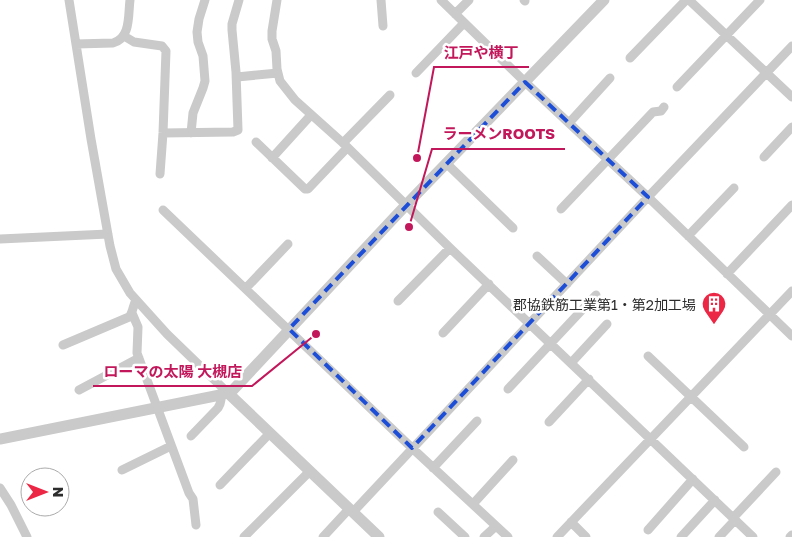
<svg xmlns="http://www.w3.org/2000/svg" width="792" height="537" viewBox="0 0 792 537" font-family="'Golos Text','Noto Sans JP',sans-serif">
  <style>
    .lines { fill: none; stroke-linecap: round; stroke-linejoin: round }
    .minor { stroke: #cacaca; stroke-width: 9 }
    .tertiary { stroke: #cacaca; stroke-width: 11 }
    .marked { fill: none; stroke: #1d4ed8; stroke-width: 4; stroke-dasharray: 10 6; stroke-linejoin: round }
    .labels { text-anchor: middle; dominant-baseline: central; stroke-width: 5; stroke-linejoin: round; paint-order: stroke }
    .poi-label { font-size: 14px; fill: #2d2d2d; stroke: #fff; text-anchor: end }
    .leader { fill: none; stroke: #c2185b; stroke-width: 2 }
    .callout-dot { fill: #c2185b; stroke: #fff; stroke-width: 2 }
    .callout-label { font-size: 15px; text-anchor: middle; font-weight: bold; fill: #c2185b; stroke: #fff; stroke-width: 5; stroke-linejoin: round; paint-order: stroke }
  </style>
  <rect width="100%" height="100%" fill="#fff"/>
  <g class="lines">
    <path class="minor" d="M69,0L91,139L110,246L116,269L130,293L167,334L228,393
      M277,0L272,31V39L276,51L277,69L280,81L295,100L343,143L450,248L753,537
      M381,0L383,26
      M441,0L525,82L648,197L792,336
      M524,0L525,1
      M689,0L792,97
      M455,14L469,0
      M124,36L134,42L162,46L166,51L163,133L160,174
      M76,44L113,43C131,38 128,15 130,0
      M630,58L686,0
      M416,73L464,23
      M237,77L278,73
      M677,87L760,0
      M569,123L610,78
      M163,133L233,132L238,130L236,72L232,30V24L239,0
      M191,133L193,113L203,88L205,81L203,56L198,42L197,32L199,19L205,0
      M256,142L305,189H308L347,148
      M343,143L390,95
      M764,157L792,127
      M272,158L311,115
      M446,163L513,228
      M561,209L653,112L661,111L664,107
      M163,210L412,448L508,537
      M688,236L734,188
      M0,239L108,234
      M537,256L567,284
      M727,274L792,205
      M246,288L288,244
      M398,301L450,248
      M132,313L138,327L137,353L189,493L193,499L196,525
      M443,333L489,284
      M63,345L129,317C133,313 133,305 136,300
      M648,356L744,447
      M571,363L607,324
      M508,389L596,295
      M79,390L139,358
      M549,422L589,379
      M191,436L218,408L220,404L222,395
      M433,468L477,421
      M122,470L171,446
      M220,485L270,433
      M0,488L11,505L27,537
      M473,504L513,460
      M353,512L648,197L792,46
      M438,512L465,537
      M733,518L776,472
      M571,522L586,537
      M648,530L693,479
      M244,537L310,471
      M323,537L349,509
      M484,537L496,526
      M557,537L792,291
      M681,537L715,500
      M719,537L735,520
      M790,537L792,535"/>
    <path class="tertiary" d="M228,393L379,537
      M0,439L220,395L232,391L406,205L604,0"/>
  </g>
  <path class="marked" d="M525,82L648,197L412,448L289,329Z"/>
  <defs>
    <symbol id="building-pin" viewBox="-11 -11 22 30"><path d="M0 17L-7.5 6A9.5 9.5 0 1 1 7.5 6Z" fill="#ec2745" stroke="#fff"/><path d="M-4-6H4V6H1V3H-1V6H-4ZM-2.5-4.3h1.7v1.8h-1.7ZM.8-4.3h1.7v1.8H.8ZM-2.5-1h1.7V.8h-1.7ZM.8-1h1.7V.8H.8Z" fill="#fff"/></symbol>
  </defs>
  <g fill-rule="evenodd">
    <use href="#building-pin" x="700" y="290" width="28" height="38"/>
  </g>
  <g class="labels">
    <g class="poi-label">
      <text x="696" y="304">郡協鉄筋工業第1・第2加工場</text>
    </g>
  </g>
  <path class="leader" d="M417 158L434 67H529M409 227L432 149H565M316 334L252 386H93"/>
  <g class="callout-dot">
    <circle cx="417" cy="158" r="5"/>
    <circle cx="409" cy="227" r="5"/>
    <circle cx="316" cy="334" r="5"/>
  </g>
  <g class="callout-label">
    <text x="481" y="58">江戸や横丁</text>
    <text x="499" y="139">ラーメンROOTS</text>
    <text x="173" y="377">ローマの太陽 大槻店</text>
  </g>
  <g transform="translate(45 492) rotate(90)"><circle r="24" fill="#ffffff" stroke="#ababab"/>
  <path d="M0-4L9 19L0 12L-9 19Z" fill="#ec2745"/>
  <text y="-8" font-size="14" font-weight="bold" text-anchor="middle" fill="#2d2d2d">N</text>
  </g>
</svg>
